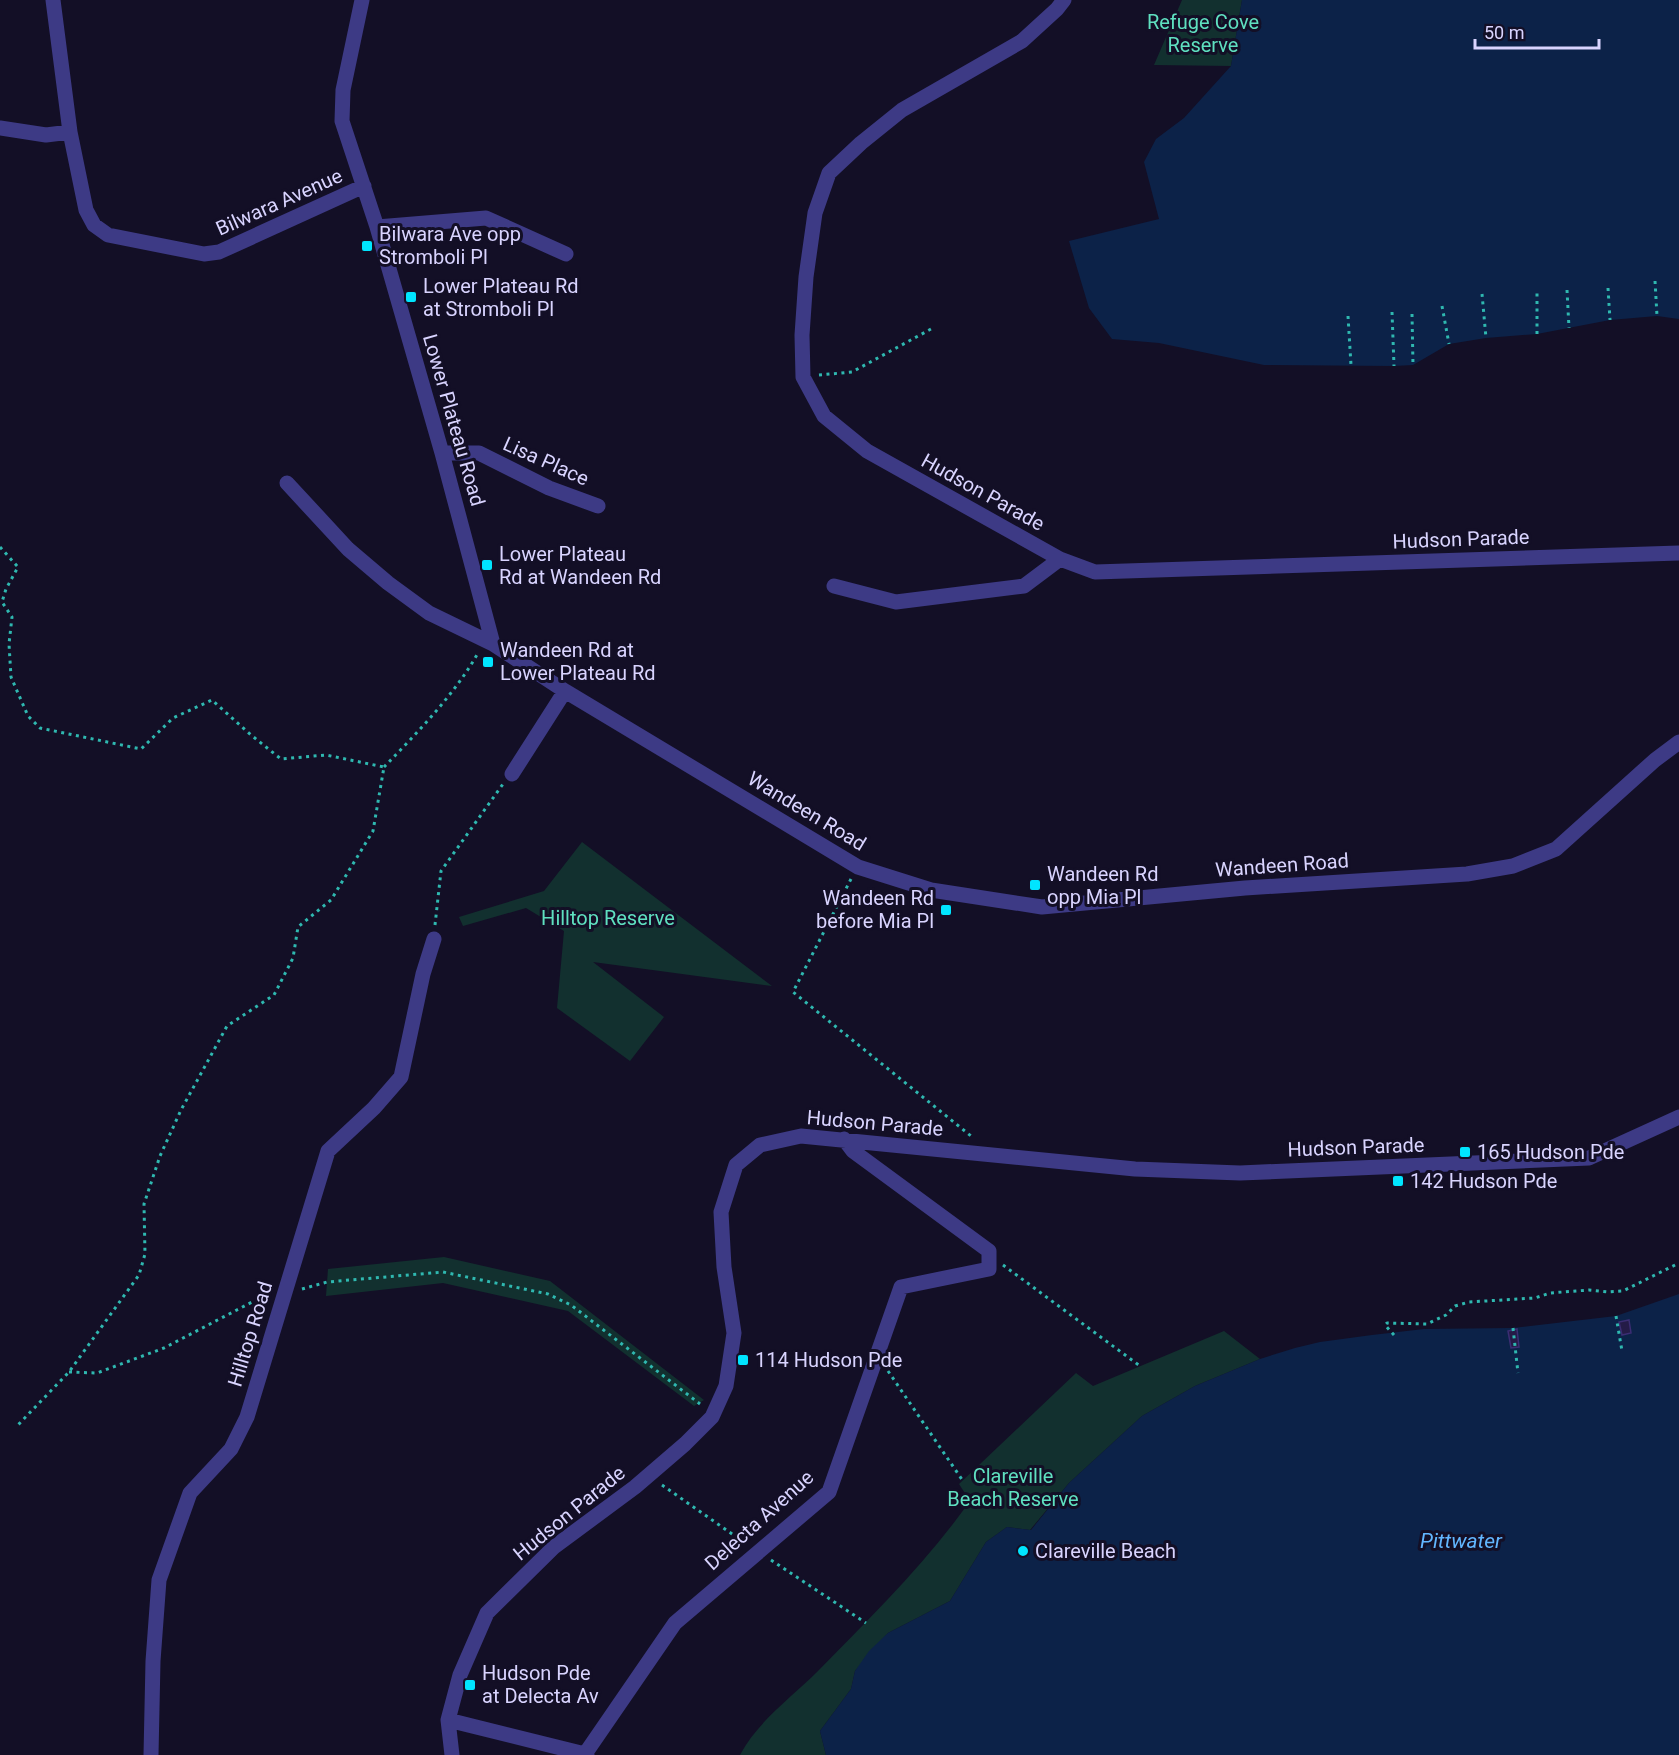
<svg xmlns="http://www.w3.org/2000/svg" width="1679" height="1755" viewBox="0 0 1679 1755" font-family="Roboto,sans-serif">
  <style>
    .green { fill: #12302f }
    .water { fill: #0c2248 }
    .building { fill: #241b47; stroke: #3b2d73; stroke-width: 1.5 }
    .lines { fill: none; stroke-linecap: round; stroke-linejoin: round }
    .path { stroke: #2fb8b0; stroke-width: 3; stroke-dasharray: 3 4.5; stroke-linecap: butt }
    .minor { stroke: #3d3a85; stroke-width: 15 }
    .poi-dot { fill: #00e5ff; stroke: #130f26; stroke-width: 2 }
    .labels { text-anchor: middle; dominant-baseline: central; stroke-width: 6; stroke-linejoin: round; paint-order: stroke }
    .park-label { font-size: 20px; fill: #5fe0c0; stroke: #130f26 }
    .street-label { font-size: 20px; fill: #d9d4ff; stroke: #130f26 }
    .poi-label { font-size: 20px; fill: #d9d4ff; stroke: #130f26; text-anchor: start }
    .water-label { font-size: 21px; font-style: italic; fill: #62b6ff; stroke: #130f26 }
  </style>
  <rect width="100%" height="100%" fill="#130f26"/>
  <path class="green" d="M1182,0H1242L1231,66L1154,65Z
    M582,842L772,986L593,962L664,1017L630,1061L557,1008L564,931L526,908L463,926L459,917L544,891Z
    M444,1257L550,1281L704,1400L694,1406L568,1311L443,1283L326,1296L328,1269Z
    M1224,1331L1260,1359L1195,1386L1142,1416L1069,1483L1030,1530L1007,1527L986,1542L950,1601L888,1633L855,1671L851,1689L820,1731L826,1755H740C758,1721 791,1698 818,1671C871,1617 926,1563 970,1501L959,1484L1076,1373L1093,1386Z"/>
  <path class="water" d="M1242,0H1679V319L1657,316L1610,320L1537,334L1486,338L1449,344L1413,365L1394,366L1264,365L1159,343L1112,339L1089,308L1069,241L1159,219L1144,162L1156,139L1184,118L1231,66Z
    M1679,1294V1755H826L820,1731L851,1689L855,1671L869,1651L888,1633L950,1601L986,1542L1007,1527L1031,1530L1069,1483L1142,1416L1195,1386L1260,1359L1295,1348L1320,1342L1372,1335L1424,1329L1513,1328L1616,1316Z"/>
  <path class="building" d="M1629,1320L1631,1333L1622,1335L1619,1322Z
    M1517,1329L1519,1347L1511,1348L1508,1331Z"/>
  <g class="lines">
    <path class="path" d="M1655,281L1657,316
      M1608,288L1610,320
      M1567,290L1569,328
      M1482,294L1486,338
      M1442,306L1449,344
      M1392,312L1394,366
      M1412,314L1413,365
      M1348,316L1351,365
      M1537,334V291
      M819,375L852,372L931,329
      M0,547L18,567L6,589L2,602L12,617L9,644L11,677L28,716L40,728L141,749L173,718L212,700L251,735L281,759L326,755L384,767L373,831L331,900L298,927L293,958L274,995L227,1026L181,1110L160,1156L144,1204L145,1254L139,1275L69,1372L16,1427
      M384,767C417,733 455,694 478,653
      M851,879L793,992L971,1136
      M435,925L441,871L503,784
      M1003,1265L1140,1366
      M302,1289L327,1282L443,1272L548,1294L571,1305L700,1404
      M1616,1316L1622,1351
      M1513,1328L1518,1373
      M1394,1335L1385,1325L1387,1323L1427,1324L1446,1315L1455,1306L1469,1302L1535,1298L1550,1293L1589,1290L1608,1292L1623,1291L1679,1263
      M888,1371L963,1481
      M69,1372L97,1373L164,1348L254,1301L267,1298
      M662,1485L745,1543
      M771,1560L866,1623"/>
    <path class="minor" d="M53,0L70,132L86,210L94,225L108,235L204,254L219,252L364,186
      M362,0L343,90L342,121L377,227L442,453L493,644
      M1064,0L1057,9L1022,41L902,110L861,143L829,173L815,213L806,277L802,335L803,377L824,416L867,451L1060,559L1095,572L1679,553
      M0,128L46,135L70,132
      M377,227L486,218L566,254
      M442,453H479L549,488L598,506
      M287,483L348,549L388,583L429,613L493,644L565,691L858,867L931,890L1042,907L1245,888L1467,874L1513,866L1556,849L1655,760L1679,742
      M834,586L896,602L1024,586L1060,559
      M512,774L565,691
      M448,1720L585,1754
      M151,1755L153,1661L159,1580L190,1493L231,1449L247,1417L328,1151L374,1108L401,1077L423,974L434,939
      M452,1755L448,1720L460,1675L487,1613L554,1547L635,1487L685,1444L712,1417L726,1386L734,1333L724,1267L721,1212L736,1165L760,1145L801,1136L1135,1169L1240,1173L1589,1158L1679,1117
      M587,1755L585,1754L675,1623L829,1492L901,1287L989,1269V1251L853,1151L844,1139"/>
  </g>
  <g class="poi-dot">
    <rect x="361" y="240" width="12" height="12" rx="3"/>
    <rect x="405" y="291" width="12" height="12" rx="3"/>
    <rect x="481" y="559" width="12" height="12" rx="3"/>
    <rect x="482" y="656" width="12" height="12" rx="3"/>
    <rect x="1029" y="879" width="12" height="12" rx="3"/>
    <rect x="940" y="904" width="12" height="12" rx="3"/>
    <rect x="1459" y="1146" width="12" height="12" rx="3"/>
    <rect x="1392" y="1175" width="12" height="12" rx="3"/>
    <rect x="737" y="1354" width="12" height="12" rx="3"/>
    <circle cx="1023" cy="1551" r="6"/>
    <rect x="464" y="1679" width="12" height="12" rx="3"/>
  </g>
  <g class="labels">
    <g class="park-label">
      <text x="1203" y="22">Refuge Cove<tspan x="1203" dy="23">Reserve</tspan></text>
      <text x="608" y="918">Hilltop Reserve</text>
      <text x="1013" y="1476">Clareville<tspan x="1013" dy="23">Beach Reserve</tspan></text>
    </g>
    <g class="street-label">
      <text transform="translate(279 202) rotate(-24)">Bilwara Avenue</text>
      <text transform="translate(454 420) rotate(74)">Lower Plateau Road</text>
      <text transform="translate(546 461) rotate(24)">Lisa Place</text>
      <text transform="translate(983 492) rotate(29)">Hudson Parade</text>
      <text transform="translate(1461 539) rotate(-2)">Hudson Parade</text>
      <text transform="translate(807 811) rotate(31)">Wandeen Road</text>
      <text transform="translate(1282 865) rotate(-4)">Wandeen Road</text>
      <text transform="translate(875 1123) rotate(5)">Hudson Parade</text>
      <text transform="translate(1356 1147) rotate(-2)">Hudson Parade</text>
      <text transform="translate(250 1334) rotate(-73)">Hilltop Road</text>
      <text transform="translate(569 1513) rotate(-39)">Hudson Parade</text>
      <text transform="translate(759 1520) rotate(-42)">Delecta Avenue</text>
    </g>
    <g class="poi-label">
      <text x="379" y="234">Bilwara Ave opp<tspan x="379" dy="23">Stromboli Pl</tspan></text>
      <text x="423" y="286">Lower Plateau Rd<tspan x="423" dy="23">at Stromboli Pl</tspan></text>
      <text x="499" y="554">Lower Plateau<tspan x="499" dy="23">Rd at Wandeen Rd</tspan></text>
      <text x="500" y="650">Wandeen Rd at<tspan x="500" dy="23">Lower Plateau Rd</tspan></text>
      <text x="1047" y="874">Wandeen Rd<tspan x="1047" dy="23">opp Mia Pl</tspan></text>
      <text x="934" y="898" text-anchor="end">Wandeen Rd<tspan x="934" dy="23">before Mia Pl</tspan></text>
      <text x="1477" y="1152">165 Hudson Pde</text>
      <text x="1410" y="1181">142 Hudson Pde</text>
      <text x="755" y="1360">114 Hudson Pde</text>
      <text x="1035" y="1551">Clareville Beach</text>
      <text x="482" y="1673">Hudson Pde<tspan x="482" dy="23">at Delecta Av</tspan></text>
    </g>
    <g class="water-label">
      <text x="1461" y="1541">Pittwater</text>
    </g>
  </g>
  <path d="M1475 39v9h124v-9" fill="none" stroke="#d9d4ff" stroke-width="3"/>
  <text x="1484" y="39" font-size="18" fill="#d9d4ff" stroke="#130f26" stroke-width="4.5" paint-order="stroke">50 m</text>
</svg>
